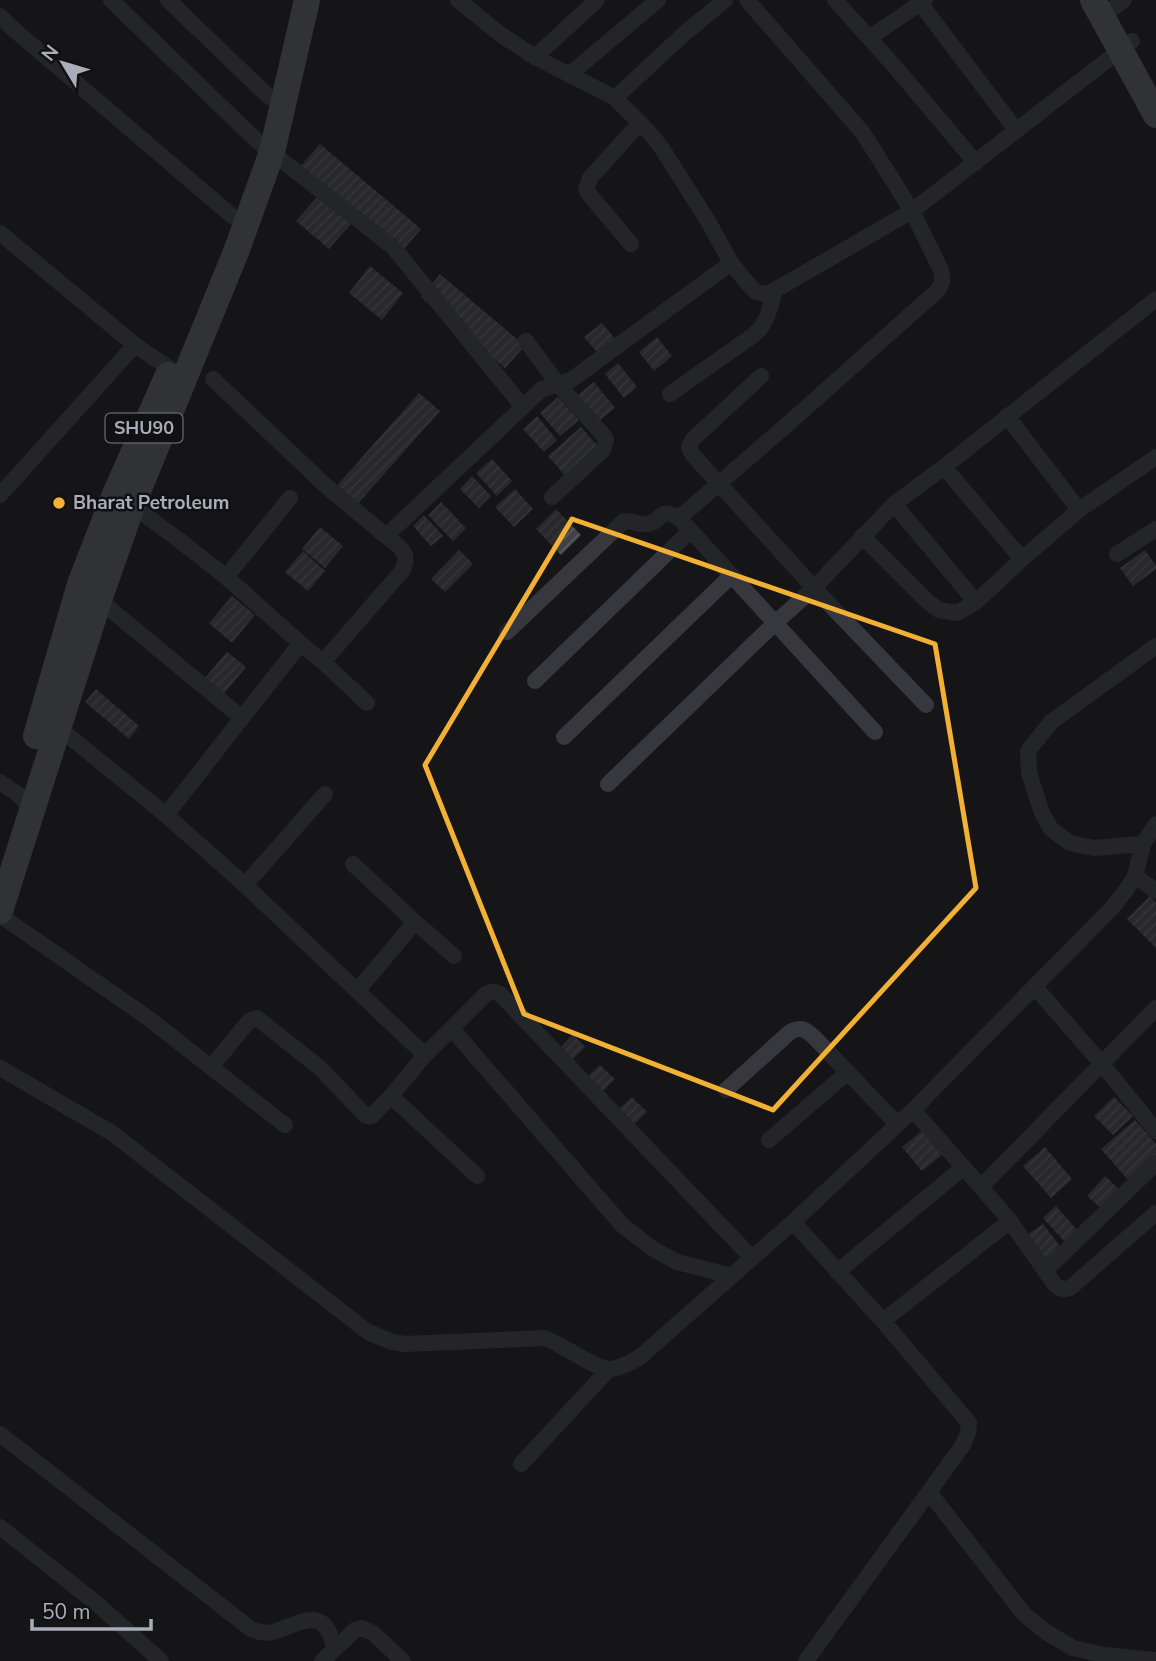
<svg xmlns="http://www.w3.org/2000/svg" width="1156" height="1661" viewBox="0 0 1156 1661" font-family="'Nunito Sans',sans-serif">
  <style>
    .building { fill: url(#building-hatch) }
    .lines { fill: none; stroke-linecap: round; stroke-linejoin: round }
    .street { stroke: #37383d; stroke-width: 16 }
    .primary { stroke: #53555c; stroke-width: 26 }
    .marked { fill: none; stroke: #f2b134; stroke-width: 5; stroke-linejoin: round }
    .poi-dot { fill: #f2b134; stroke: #111113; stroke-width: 2.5 }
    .labels { text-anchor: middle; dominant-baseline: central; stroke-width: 5; stroke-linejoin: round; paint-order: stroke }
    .shield { fill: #111113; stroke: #7b7e86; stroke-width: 2 }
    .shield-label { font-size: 18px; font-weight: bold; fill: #a8adb8 }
    .poi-label { font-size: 19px; font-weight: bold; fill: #a8adb8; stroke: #111113; text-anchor: start }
  </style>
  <defs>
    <pattern id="building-hatch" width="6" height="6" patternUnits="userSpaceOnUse" patternTransform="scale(1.75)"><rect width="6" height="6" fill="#404145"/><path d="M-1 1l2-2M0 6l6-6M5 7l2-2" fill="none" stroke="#595a5e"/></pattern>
  </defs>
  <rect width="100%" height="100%" fill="#161618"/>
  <path class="building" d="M320,144L421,229L402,251L301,166Z
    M318,196L351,224L329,249L296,221Z
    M370,266L403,293L382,320L349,293Z
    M440,274L525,346L505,368L421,297Z
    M602,323L617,341L600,356L584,337Z
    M657,337L672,356L654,371L639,352Z
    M618,363L637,387L624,398L605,374Z
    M594,382L615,408L600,420L578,395Z
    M419,393L440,411L354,508L333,490Z
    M558,397L579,420L560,436L540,413Z
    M537,416L557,440L544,452L523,429Z
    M581,427L600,449L567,478L548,456Z
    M492,459L512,481L497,496L476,473Z
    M472,476L491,496L479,508L460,489Z
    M515,489L533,509L514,527L495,507Z
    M441,502L466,528L453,541L428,515Z
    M556,509L581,535L561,555L536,529Z
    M424,515L443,536L431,546L413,526Z
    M320,527L343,546L325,568L302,549Z
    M459,550L473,564L445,592L431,579Z
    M1145,550L1156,566V569L1133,586L1120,568Z
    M303,551L325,571L308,591L285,572Z
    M232,596L255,615L232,643L209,623Z
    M227,652L246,667L223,695L204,679Z
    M96,689L139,726L129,739L85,702Z
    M1150,896L1156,903V948L1127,919Z
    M573,1034L585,1047L571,1061L559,1049Z
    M600,1065L615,1079L600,1094L585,1079Z
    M632,1097L647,1112L631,1127L616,1112Z
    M1114,1097L1133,1116L1113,1135L1094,1116Z
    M1135,1120L1156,1144V1157L1129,1181L1101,1149Z
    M922,1131L942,1155L922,1171L902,1147Z
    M1045,1147L1072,1179L1051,1198L1023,1166Z
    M1105,1176L1120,1190L1102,1209L1087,1196Z
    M1056,1206L1078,1231L1065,1242L1043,1218Z
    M1043,1224L1062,1249L1046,1261L1027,1235Z"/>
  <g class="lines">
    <path class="street" d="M111,0L257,141L393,247L523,407
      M168,0L269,97
      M458,0L500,34L535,57L615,98L648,131L661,147L708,221L731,263L749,285L756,292L766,294L775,290L912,211L1132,41
      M747,0L863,133L912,211L941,270C943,279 943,283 937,291L789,423L679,518L875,732
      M835,0L897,69L976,163
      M920,3L1016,130
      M1115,7L1124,0
      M0,16L11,27L232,216
      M869,38L925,0
      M535,57L597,0
      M569,75L658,0
      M615,98L685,33L725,0
      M0,233L135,345L179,375
      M631,244L588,193L586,189L590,178L640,123
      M526,341L558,384L604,436L606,440L603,450L552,497
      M761,376L692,440L689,448L692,454L814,588L926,705
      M213,379L326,486L386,536
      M670,394L755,334C768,322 770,307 775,290
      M944,467L1022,559L1079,510L1007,416
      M0,495L135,345
      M127,502C161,526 194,551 226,577C259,605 289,635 323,662L402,571C412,553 399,546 386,536L542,389L571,380L731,263
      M894,504L976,602L1022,559
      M1079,510L1156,457
      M862,536L928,602L939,610L957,613L976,602
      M1117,554L1156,529
      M226,577L290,498
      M93,595L242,718
      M507,632L624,521C633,520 640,526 648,524C664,521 657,506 679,518
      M300,644L166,815L245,885L425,1055
      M323,662L367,703
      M535,681L690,531
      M54,724L166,815
      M564,737L732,575
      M0,782L19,795L32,808
      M608,784L774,624L814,588L894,504L944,467L1156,299
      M1143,844L1094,848L1070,843L1051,829L1042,813L1029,773L1028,751L1051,722L1156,646
      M353,864L415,922L357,991
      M1135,876L1156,891
      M245,885L325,794
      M0,915L148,1018L285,1125
      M415,922L454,956
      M1034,986L1102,1064L1156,1131
      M452,1029L622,1225L653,1249L677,1262L732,1276
      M211,1067L249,1021L257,1018L320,1068L366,1116H372L391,1096L425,1055L486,994C492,991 494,991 500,994L752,1258
      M0,1068L112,1133L368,1332L392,1342L405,1344L544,1338C562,1344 594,1368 609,1369C620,1369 631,1362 640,1357L793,1222L913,1110L1113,907L1126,890L1135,876L1143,844L1156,824
      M726,1090L790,1032C801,1026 805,1029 814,1037L897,1124
      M391,1096L477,1176
      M913,1110L981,1187L1010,1221L1055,1285C1060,1289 1063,1290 1070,1288L1156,1213
      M769,1140L848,1072
      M981,1187L1156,1008
      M793,1222L883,1321L969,1423L968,1433L963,1445L806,1661
      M1045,1271L1156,1163
      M837,1272L964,1167
      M883,1321L1010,1221
      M0,1434L251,1629C258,1632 265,1634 273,1632C291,1628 317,1607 329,1632C331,1637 333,1643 334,1648
      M521,1464L609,1369
      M929,1492L1024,1614L1046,1632L1073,1648L1104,1655L1156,1660
      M0,1527L96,1603L161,1661
      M322,1661L355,1630L362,1628L373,1633L403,1661"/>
    <path class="primary" d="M1093,0L1156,115
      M36,736L80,584L115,494L168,375
      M0,911L99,600L132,506L236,252L272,152L307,0"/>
  </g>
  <path d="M0 0H1156V1661H0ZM572,519L935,644L976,888L773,1110L524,1014L425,765Z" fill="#161618" fill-opacity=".55" fill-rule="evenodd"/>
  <path class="marked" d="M572,519L935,644L976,888L773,1110L524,1014L425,765Z"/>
  <circle class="poi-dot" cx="59" cy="503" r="7"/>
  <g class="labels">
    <rect class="shield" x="105.5" y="413.5" width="77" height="29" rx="5"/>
    <g class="shield-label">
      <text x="144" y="428">SHU90</text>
    </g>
    <g class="poi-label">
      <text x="73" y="503">Bharat Petroleum</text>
    </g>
  </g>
  <g transform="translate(63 63) rotate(308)" stroke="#111113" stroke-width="5" paint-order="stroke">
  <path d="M0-5L12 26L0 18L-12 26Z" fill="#a8adb8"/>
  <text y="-10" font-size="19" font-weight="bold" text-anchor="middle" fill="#a8adb8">N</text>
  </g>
  <path d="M32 1619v10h119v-10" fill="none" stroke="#a8adb8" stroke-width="3.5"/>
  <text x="42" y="1619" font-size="21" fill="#a8adb8" stroke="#111113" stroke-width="5" paint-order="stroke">50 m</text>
</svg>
